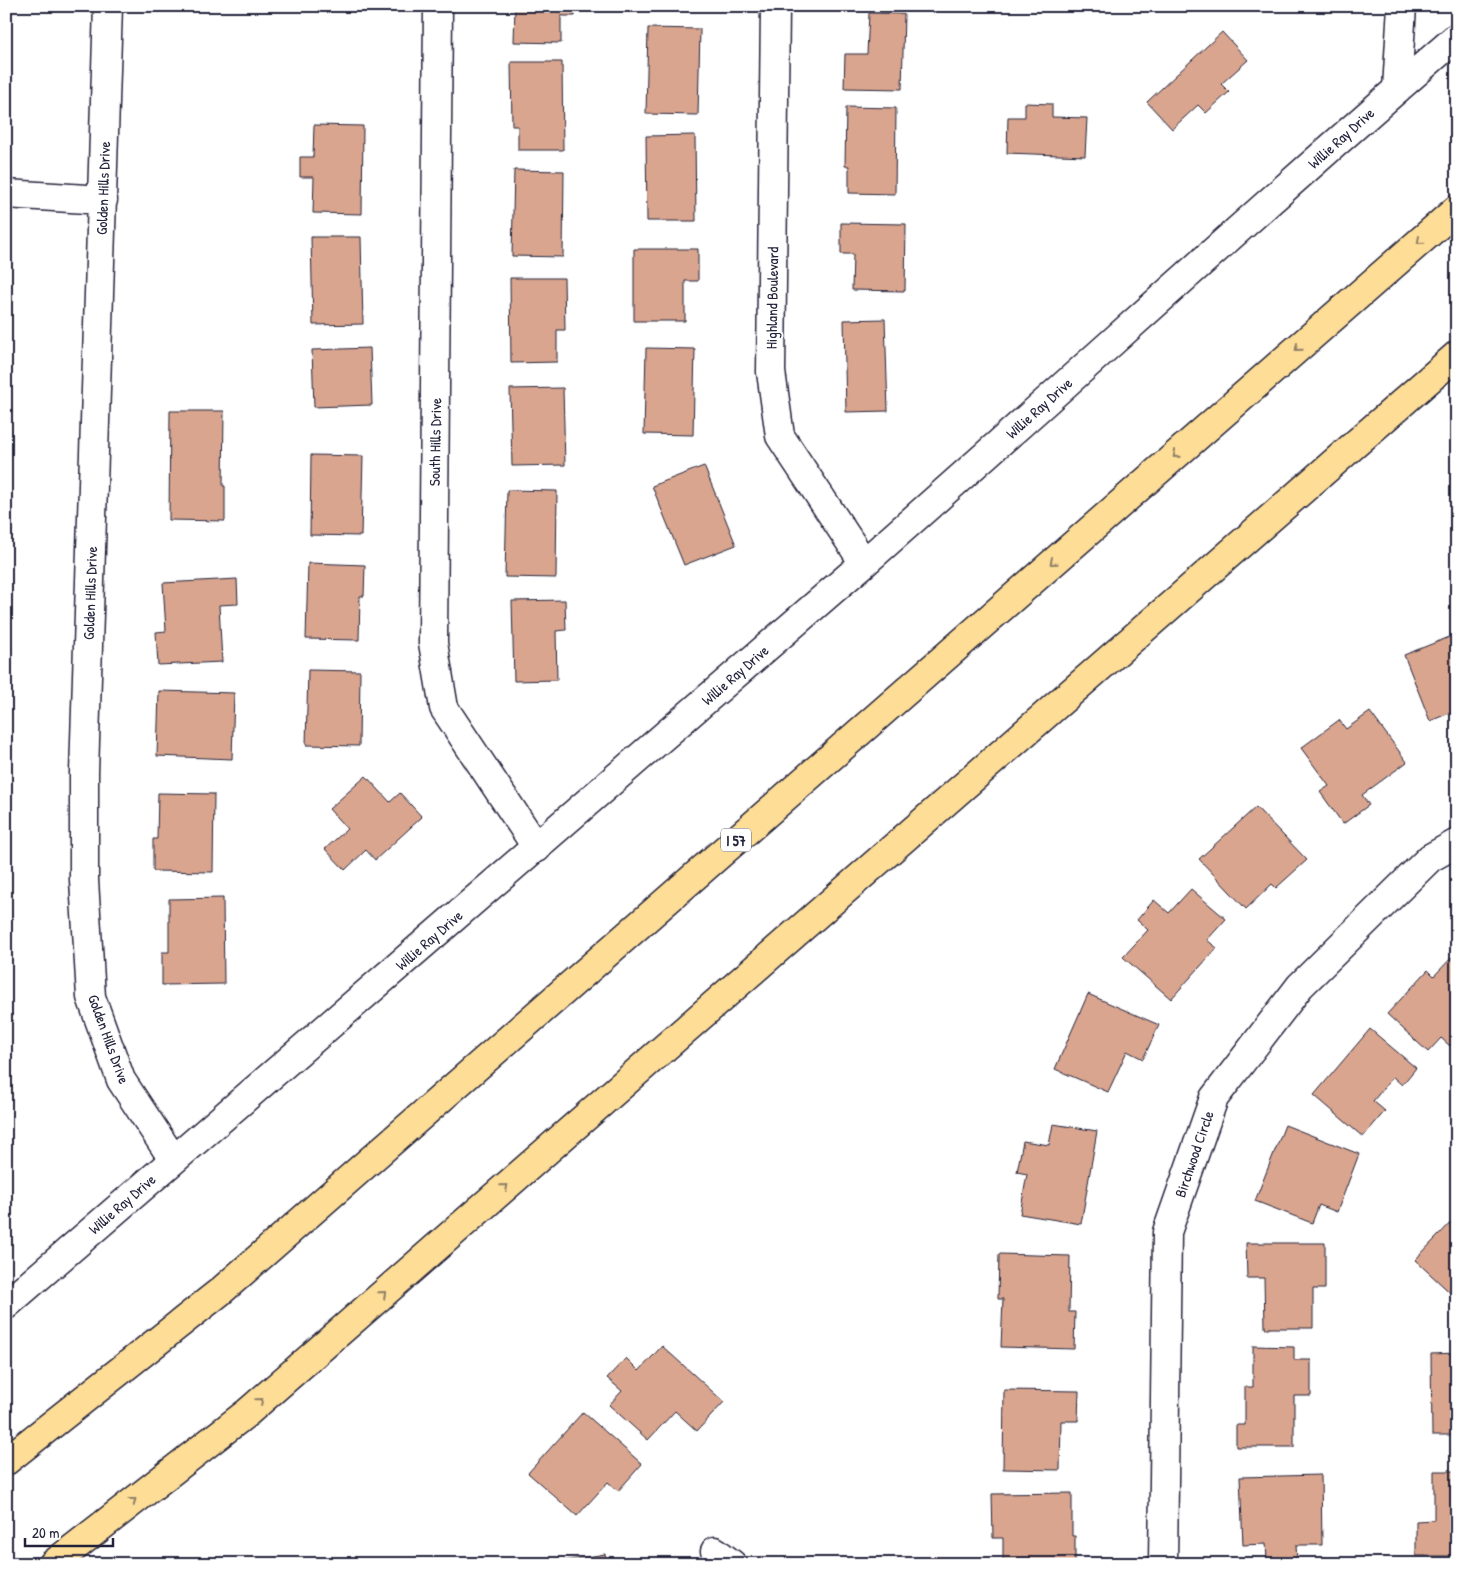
<svg xmlns="http://www.w3.org/2000/svg" width="1463" height="1570" viewBox="0 0 1463 1570" font-family="'Patrick Hand',sans-serif">
  <style>
    .building { fill: #d9a58e; stroke: #22223b }
    .lines { fill: none; stroke-linecap: round; stroke-linejoin: round }
    .minor-casing { stroke: #22223b; stroke-width: 31 }
    .tertiary-casing { stroke: #22223b; stroke-width: 31 }
    .motorway-casing { stroke: #22223b; stroke-width: 31 }
    .minor { stroke: #fff; stroke-width: 28 }
    .tertiary { stroke: #fff; stroke-width: 28 }
    .motorway { stroke: #fedd96; stroke-width: 28 }
    .oneway { stroke: #908068 }
    .labels { text-anchor: middle; dominant-baseline: central; stroke-width: 4; stroke-linejoin: round; paint-order: stroke }
    .shield { fill: #fff; stroke: #646476; stroke-width: 1 }
    .shield-label { font-size: 14px; font-weight: bold; fill: #22223b }
    .street-label { font-size: 15px; fill: #22223b; stroke: #fff }
  </style>
  <rect width="100%" height="100%" fill="#fff"/>
  <filter id="ink" filterUnits="userSpaceOnUse"><feTurbulence type="fractalNoise" baseFrequency=".02" numOctaves="2"/><feDisplacementMap in="SourceGraphic" scale="10" xChannelSelector="R" yChannelSelector="G"/><feConvolveMatrix kernelMatrix="1 2 1 2 8 2 1 2 1" color-interpolation-filters="sRGB"/></filter>
  <g filter="url(#ink)">
    <path class="building" d="M515,6H575V16H561V43L514,42Z
      M869,13L904,14L902,89L844,88L845,54H867Z
      M648,28L700,29L698,115L646,114Z
      M1222,32L1248,60L1221,84L1229,92L1206,113L1198,105L1172,129L1147,102Z
      M511,62H562L563,150H518V126H512Z
      M1025,103L1052,104V117L1087,118L1085,156L1007,153L1008,117H1025Z
      M846,107L896,108L895,194L849,193V166H845Z
      M314,125L363,126L362,214L313,213L314,177H300V157H313Z
      M695,135L696,221H647L646,136Z
      M514,170L564,171L563,257L512,256Z
      M841,223L906,224L905,291L852,290L853,254H841Z
      M311,237H361L363,324L313,325Z
      M634,249H698V281H685V321H634Z
      M510,278H564L565,330H557V362L511,363Z
      M885,319L888,411L846,412L844,320Z
      M370,348L372,405L314,407L312,350Z
      M646,348L695,349L693,435L644,434Z
      M563,388L565,465L512,466L510,389Z
      M170,411H224L223,486H225V521L169,520Z
      M311,455L363,456L361,536L310,535Z
      M704,466L736,545L684,565L652,486Z
      M507,490L557,491L556,578L505,577Z
      M308,563L365,565L364,596H360L359,640L306,639Z
      M237,579L238,604L219,605L222,662L158,665L156,632L166,631L163,583Z
      M565,600L566,630L556,631L557,680L514,681L512,601Z
      M1457,634V710L1430,721L1404,655Z
      M308,670L360,671L359,746L306,745Z
      M159,691L234,693L232,759L157,756Z
      M1370,712L1407,762L1362,795L1369,805L1343,824L1320,792L1329,786L1301,748L1339,720L1346,729Z
      M366,776L390,802L400,793L422,817L375,860L366,850L345,870L325,849L347,829L329,809Z
      M158,793L214,794L213,872L153,871V839H157Z
      M1256,807L1307,860L1276,888L1272,884L1246,909L1199,859Z
      M1191,889L1226,919L1207,940L1217,948L1171,999L1123,957L1148,930L1137,920L1154,900L1169,913Z
      M223,898L224,984L162,985V952H169V899Z
      M1457,952V1039L1450,1046L1441,1038L1428,1052L1387,1014L1428,970L1434,976Z
      M1088,994L1159,1025L1143,1059L1127,1051L1108,1092L1055,1069Z
      M1370,1029L1416,1068L1402,1085L1393,1077L1373,1101L1385,1111L1363,1137L1314,1095Z
      M1053,1124L1097,1131L1081,1224L1020,1214L1027,1174L1017,1172L1023,1141L1049,1145Z
      M1285,1125L1359,1154L1337,1212L1319,1205L1312,1223L1255,1201Z
      M1457,1216V1299L1415,1260Z
      M1246,1243H1325V1289H1313V1328H1265L1264,1278H1247Z
      M999,1254L1070,1256L1069,1312H1075L1074,1349L1001,1347L1003,1299H998Z
      M662,1346L724,1402L697,1431L675,1411L648,1440L609,1405L622,1391L607,1378L626,1358L639,1371Z
      M1253,1346L1294,1347V1360H1311V1396H1294V1447H1236V1425H1245V1387H1253Z
      M1457,1353V1435H1432L1431,1354Z
      M1004,1390L1079,1391L1078,1421H1061L1060,1470L1003,1469Z
      M583,1412L642,1464L618,1491L608,1482L577,1516L528,1473Z
      M1434,1471H1457V1556H1416V1521L1434,1520Z
      M1321,1475L1322,1545H1296L1297,1560H1267L1266,1544L1243,1545L1240,1477Z
      M1072,1493V1536H1075V1564H1003V1538H993L992,1494Z
      M605,1554L607,1564H546Z"/>
    <g class="lines">
      <defs>
        <path id="minor" d="M108,6L84,773V880L91,997L121,1080L173,1159
          M438,6L433,643L444,708L537,848
          M775,6L771,372L780,436L864,563
          M1397,89L1402,6
          M6,194L103,200
          M715,1551L732,1564
          M1163,1564L1167,1232L1214,1098L1300,986L1430,858L1457,843"/>
        <path id="tertiary" d="M6,1305C290,1056 579,813 863,564C1062,389 1257,210 1457,37"/>
        <path id="motorway" d="M6,1461L221,1291L1457,209
          M53,1564L248,1412L1457,355"/>
      </defs>
      <use href="#minor" class="minor-casing"/>
      <use href="#tertiary" class="tertiary-casing"/>
      <use href="#motorway" class="motorway-casing"/>
      <use href="#minor" class="minor"/>
      <use href="#tertiary" class="tertiary"/>
      <use href="#motorway" class="motorway"/>
    </g>
    <defs><path id="oneway-chevron" d="M-2-3.5L2.5 0L-2 3.5" fill="none" stroke-width="1.6" stroke-linecap="round" stroke-linejoin="round" transform="scale(1.25)"/></defs>
    <g class="oneway">
      <use href="#oneway-chevron" transform="translate(1420 241) rotate(139)"/>
      <use href="#oneway-chevron" transform="translate(1298 348) rotate(139)"/>
      <use href="#oneway-chevron" transform="translate(1176 455) rotate(139)"/>
      <use href="#oneway-chevron" transform="translate(1053 562) rotate(139)"/>
      <use href="#oneway-chevron" transform="translate(505 1187) rotate(-41)"/>
      <use href="#oneway-chevron" transform="translate(383 1294) rotate(-41)"/>
      <use href="#oneway-chevron" transform="translate(260 1401) rotate(-41)"/>
      <use href="#oneway-chevron" transform="translate(133 1501) rotate(-38)"/>
    </g>
  </g>
  <g class="labels">
    <rect class="shield" x="721" y="828.5" width="30" height="23" rx="4"/>
    <g class="shield-label">
      <text x="736" y="840">I 57</text>
    </g>
    <g class="street-label">
      <text transform="translate(1341 138) rotate(-42)">Willie Ray Drive</text>
      <text transform="translate(103 188) rotate(-88)">Golden Hills Drive</text>
      <text transform="translate(772 298) rotate(-89)">Highland Boulevard</text>
      <text transform="translate(1039 408) rotate(-42)">Willie Ray Drive</text>
      <text transform="translate(435 442) rotate(-89)">South Hills Drive</text>
      <text transform="translate(90 593) rotate(-88)">Golden Hills Drive</text>
      <text transform="translate(735 675) rotate(-41)">Willie Ray Drive</text>
      <text transform="translate(429 940) rotate(-41)">Willie Ray Drive</text>
      <text transform="translate(109 1039) rotate(70)">Golden Hills Drive</text>
      <text transform="translate(1194 1154) rotate(-71)">Birchwood Circle</text>
      <text transform="translate(122 1204) rotate(-41)">Willie Ray Drive</text>
    </g>
  </g>
  <rect width="1463" height="1570" fill="none" stroke="#fff" stroke-width="25"/>
  <rect x="12" y="12" width="1438" height="1545" fill="none" stroke="#22223b" stroke-width="2" filter="url(#ink)"/>
  <path d="M25 1538v8h88v-8" fill="none" stroke="#22223b" stroke-width="2.5"/>
  <text x="32" y="1538" font-size="15" fill="#22223b" stroke="#ffffff" stroke-width="4" paint-order="stroke">20 m</text>
</svg>
